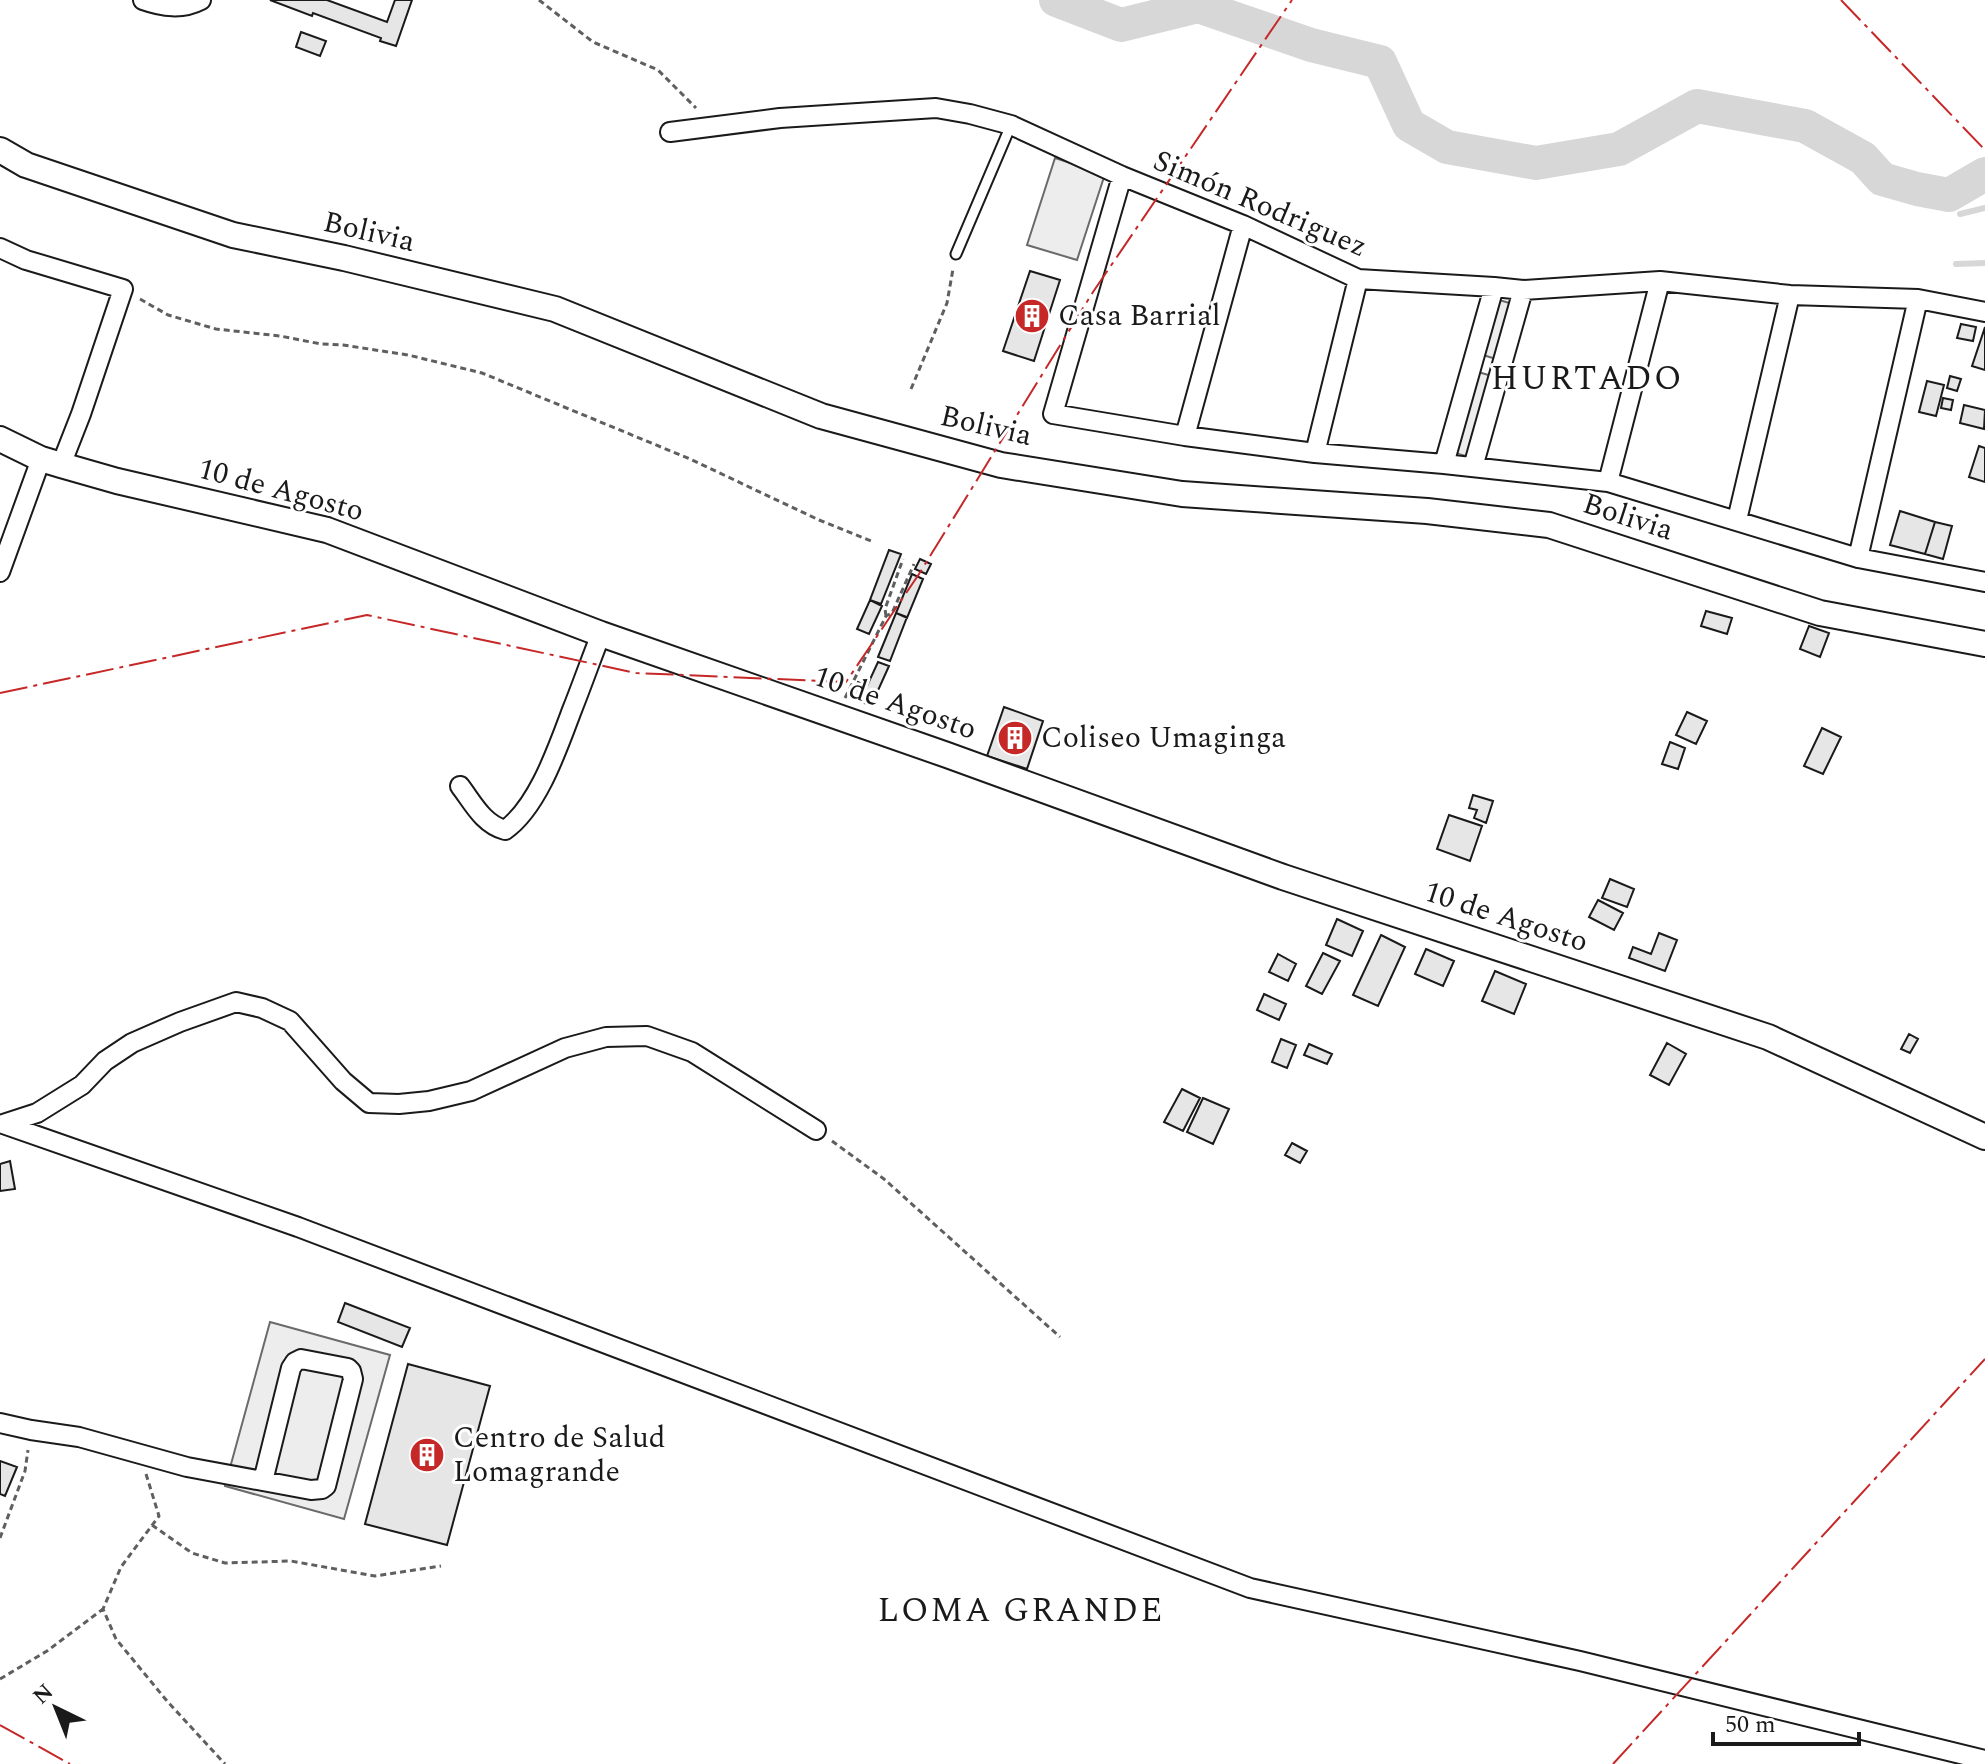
<svg xmlns="http://www.w3.org/2000/svg" width="1985" height="1764" viewBox="0 0 1985 1764" font-family="Spectral,serif">
  <style>
    .built { fill: #ededed; stroke: #6a6a6a; stroke-width: 2 }
    .lines { fill: none; stroke-linecap: round; stroke-linejoin: round }
    .stream { stroke: #d7d7d7; stroke-width: 6 }
    .river { stroke: #d7d7d7; stroke-width: 34 }
    .building { fill: #e6e6e6; stroke: #1a1a1a; stroke-width: 2 }
    .lane-casing { stroke: #1a1a1a; stroke-width: 13 }
    .street-casing { stroke: #1a1a1a; stroke-width: 22 }
    .secondary-casing { stroke: #1a1a1a; stroke-width: 28 }
    .path { stroke: #5f5f5f; stroke-width: 3; stroke-dasharray: 6 4; stroke-linecap: butt }
    .lane { stroke: #fff; stroke-width: 9 }
    .street { stroke: #fff; stroke-width: 18 }
    .secondary { stroke: #fff; stroke-width: 24 }
    .power { stroke: #c62828; stroke-width: 2; stroke-dasharray: 28 6 4 6; stroke-linecap: butt }
    .labels { text-anchor: middle; dominant-baseline: central; stroke-width: 6; stroke-linejoin: round; paint-order: stroke }
    .street-label { font-size: 30px; fill: #1a1a1a; stroke: #fff }
    .poi-label { font-size: 30px; fill: #1a1a1a; stroke: #fff; text-anchor: start }
    .quarter-label { font-size: 34px; letter-spacing: 2px; fill: #1a1a1a; stroke: #fff }
  </style>
  <rect width="100%" height="100%" fill="#fff"/>
  <path class="built" d="M1055,158L1105,174L1077,260L1027,245Z
    M1499,300L1513,304L1496,359L1483,355Z
    M1478,372L1492,376L1469,457L1455,453Z
    M270,1322L390,1355L344,1519L225,1486Z"/>
  <g class="lines">
    <path class="stream" d="M1960,214L1985,208
      M1956,264L1985,263"/>
    <path class="river" d="M1056,0L1121,25L1198,6L1311,45L1380,62L1409,125L1447,147L1536,163L1619,149L1697,106L1805,126L1863,158L1882,179L1917,189L1949,195L1985,174"/>
  </g>
  <path class="building" d="M270,0H327L387,22L395,0H412L396,46L380,41L381,38L313,13L312,16Z
    M301,32L326,41L320,56L296,47Z
    M1030,271L1060,280L1034,361L1003,351Z
    M1961,324L1976,327L1973,341L1957,338Z
    M1985,327V370L1972,366Z
    M1950,376L1961,379L1957,391L1947,388Z
    M1927,381L1944,385L1936,416L1919,412Z
    M1943,398L1953,400L1951,410L1941,408Z
    M1964,405L1985,410L1984,429L1960,423Z
    M1979,446L1985,448V482L1969,477Z
    M1900,511L1935,522L1925,554L1890,545Z
    M1935,522L1952,526L1943,559L1925,554Z
    M889,550L901,554L881,604L870,600Z
    M920,559L931,564L926,574L915,569Z
    M912,574L923,579L907,618L896,613Z
    M870,600L882,606L869,634L857,629Z
    M1706,611L1732,618L1727,634L1701,626Z
    M896,613L907,617L890,661L878,657Z
    M1809,626L1829,633L1820,657L1800,649Z
    M878,662L889,666L871,706L851,697L858,682L867,686Z
    M1004,707L1043,721L1027,769L987,756Z
    M1687,712L1707,721L1696,744L1676,735Z
    M1822,728L1841,737L1823,774L1804,766Z
    M1670,742L1685,748L1678,769L1662,764Z
    M1473,795L1493,801L1486,823L1474,818L1477,810L1469,808Z
    M1449,815L1482,826L1470,861L1437,849Z
    M1610,879L1634,889L1627,907L1602,898Z
    M1598,900L1623,913L1614,930L1589,917Z
    M1337,919L1363,931L1352,956L1326,945Z
    M1659,933L1677,940L1665,971L1629,958L1633,947L1651,954Z
    M1381,935L1405,947L1378,1006L1353,995Z
    M1426,949L1454,961L1443,986L1415,974Z
    M1323,953L1340,961L1322,994L1306,986Z
    M1278,954L1296,964L1288,981L1269,972Z
    M1495,971L1526,984L1514,1014L1482,1001Z
    M1264,994L1286,1004L1279,1020L1257,1010Z
    M1909,1034L1918,1039L1910,1053L1901,1049Z
    M1281,1039L1296,1045L1287,1068L1272,1062Z
    M1667,1043L1686,1054L1669,1085L1650,1075Z
    M1309,1044L1332,1054L1327,1064L1304,1055Z
    M1182,1089L1200,1098L1183,1131L1164,1122Z
    M1203,1098L1229,1109L1213,1144L1187,1132Z
    M1292,1143L1307,1151L1300,1163L1285,1155Z
    M10,1161L15,1189L0,1191V1164Z
    M345,1303L410,1328L402,1347L338,1322Z
    M408,1364L490,1386L447,1545L365,1524Z
    M0,1461L17,1467L5,1496L0,1494Z"/>
  <g class="lines">
    <defs>
      <path id="lane" d="M956,254L1011,125"/>
      <path id="street" d="M143,0C163,7 182,10 201,0
        M670,132L780,118L936,108L970,114L1011,125L1122,176L1243,225L1358,279L1494,287L1523,290L1660,281L1790,295L1918,299L1985,312
        M1122,176L1053,414L1185,436L1315,453L1444,464L1608,482L1858,558L1985,582
        M0,248L26,260L123,289L81,414L61,465
        M1185,436L1243,225
        M1315,453L1358,279
        M1444,464L1494,287
        M1473,467L1523,290
        M1608,482L1660,281
        M1737,520L1790,295
        M1858,558L1918,299
        M0,572L41,459
        M460,786C473,803 483,824 505,830C538,807 558,747 572,710C582,685 591,659 601,634
        M3,1124L298,1227L1250,1588L1580,1661L1985,1760
        M3,1124L37,1113L82,1085L105,1061L132,1043L180,1022L236,1002L262,1008L290,1021L343,1081L369,1103L399,1104L429,1101L471,1091L565,1048L606,1037L647,1036L692,1052L816,1130
        M0,1423L31,1430L79,1437L187,1467L311,1490L322,1489L326,1486L353,1379L351,1371L348,1368L301,1359L295,1362L291,1368L263,1481"/>
      <path id="secondary" d="M0,150L26,165L233,235L344,258L555,309L821,416L1001,465L1182,494L1427,511L1549,525L1820,613L1985,644
        M0,439L41,459L61,465L117,481L327,530L601,634L947,755L1283,877L1768,1037L1985,1137"/>
    </defs>
    <use href="#lane" class="lane-casing"/>
    <use href="#street" class="street-casing"/>
    <use href="#secondary" class="secondary-casing"/>
    <path class="path" d="M539,0L593,42L658,70L696,108
      M140,299L168,315L216,329L280,336L321,344L343,345L408,355L482,373L690,459L819,520L871,541
      M911,389L947,303L953,269
      M886,616L885,609L903,559
      M845,698L886,616L892,613L914,564
      M832,1141L884,1179L1060,1337
      M146,1474L159,1516L121,1567L103,1609L116,1639L167,1701L225,1764
      M152,1525L192,1553L225,1563L291,1561L375,1576L441,1566
      M0,1538L25,1471L28,1450
      M0,1679L47,1651L103,1609"/>
    <use href="#lane" class="lane"/>
    <use href="#street" class="street"/>
    <use href="#secondary" class="secondary"/>
    <path class="power" d="M1841,0L1985,150
      M0,693L367,615L636,673L846,682L919,574L1093,292L1292,0
      M0,1725L70,1764
      M1613,1764L1985,1359"/>
  </g>
  <defs>
    <symbol id="building-disc" viewBox="-11 -11 22 22"><circle r="9.5" fill="#c62828" stroke="#fff"/><path d="M-4-6H4V6H1V3H-1V6H-4ZM-2.5-4.3h1.7v1.8h-1.7ZM.8-4.3h1.7v1.8H.8ZM-2.5-1h1.7V.8h-1.7ZM.8-1h1.7V.8H.8Z" fill="#fff"/></symbol>
  </defs>
  <g fill-rule="evenodd">
    <use href="#building-disc" x="1012" y="296" width="40" height="40"/>
    <use href="#building-disc" x="995" y="718" width="40" height="40"/>
    <use href="#building-disc" x="407" y="1435" width="40" height="40"/>
  </g>
  <g class="labels">
    <g class="street-label">
      <text transform="translate(1260 204) rotate(23)">Simón Rodriguez</text>
      <text transform="translate(369 232) rotate(13)">Bolivia</text>
      <text transform="translate(986 426) rotate(13)">Bolivia</text>
      <text transform="translate(281 490) rotate(15)">10 de Agosto</text>
      <text transform="translate(1628 517) rotate(18)">Bolivia</text>
      <text transform="translate(895 703) rotate(19)">10 de Agosto</text>
      <text transform="translate(1506 917) rotate(18)">10 de Agosto</text>
    </g>
    <g class="poi-label">
      <text x="1058" y="316">Casa Barrial</text>
      <text x="1041" y="738">Coliseo Umaginga</text>
      <text x="453" y="1438">Centro de Salud<tspan x="453" dy="34">Lomagrande</tspan></text>
    </g>
    <g class="quarter-label">
      <text x="1587" y="379">HURTADO</text>
      <text x="1021" y="1611">LOMA GRANDE</text>
    </g>
  </g>
  <g transform="translate(56 1708) rotate(317)" stroke="#ffffff" stroke-width="6" paint-order="stroke">
  <path d="M0-6L14 30L0 20L-14 30Z" fill="#1a1a1a"/>
  <text y="-12" font-size="22" font-weight="bold" text-anchor="middle" fill="#1a1a1a">N</text>
  </g>
  <path d="M1713 1732v12h146v-12" fill="none" stroke="#1a1a1a" stroke-width="4"/>
  <text x="1725" y="1732" font-size="24" fill="#1a1a1a" stroke="#ffffff" stroke-width="6" paint-order="stroke">50 m</text>
</svg>
